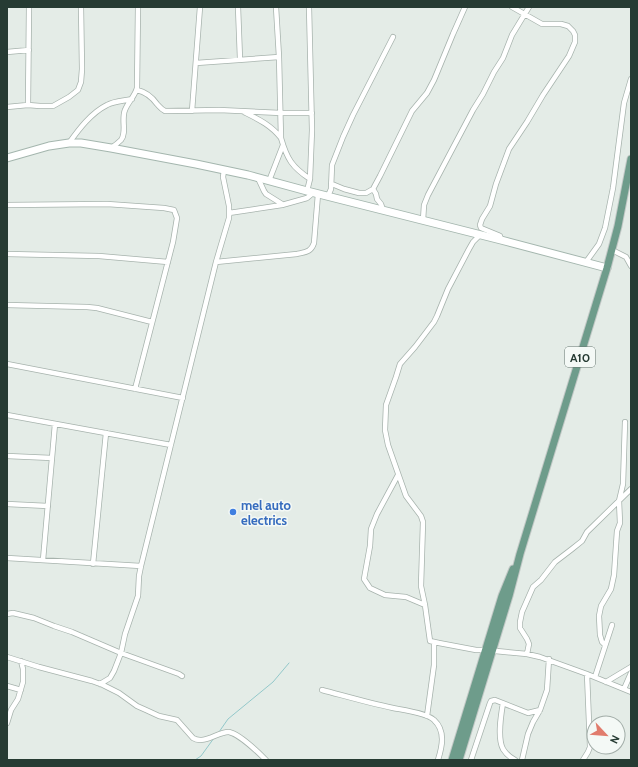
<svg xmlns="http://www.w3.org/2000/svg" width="638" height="767" viewBox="0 0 638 767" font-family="Cabin,sans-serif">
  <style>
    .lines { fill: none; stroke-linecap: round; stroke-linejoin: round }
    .stream { stroke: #93c8ca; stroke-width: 1 }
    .street-casing { stroke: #a7b3ad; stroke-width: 6 }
    .secondary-casing { stroke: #a4b6ae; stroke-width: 9 }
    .primary-casing { stroke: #c2c8c6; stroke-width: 9 }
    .street { stroke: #fff; stroke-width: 4.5 }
    .secondary { stroke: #fff; stroke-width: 7 }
    .primary { stroke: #6e9c8b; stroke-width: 7 }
    .shop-dot { fill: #3f7fe0; stroke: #f4f9f6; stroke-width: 1.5 }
    .labels { text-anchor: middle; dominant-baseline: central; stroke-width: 3; stroke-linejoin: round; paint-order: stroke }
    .shield { fill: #f4f9f6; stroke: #64746e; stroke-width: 1 }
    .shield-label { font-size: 12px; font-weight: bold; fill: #263b33 }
    .shop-label { font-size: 13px; font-weight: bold; fill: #366cbe; stroke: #f4f9f6; text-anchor: start }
  </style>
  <rect width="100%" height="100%" fill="#e4ece7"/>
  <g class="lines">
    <path class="stream" d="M219,732L228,719L273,682L289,663
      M195,760L201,756L214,738"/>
    <defs>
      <path id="street" d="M238,7L240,59
        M276,7L279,57L281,138C287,159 292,167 310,179
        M7,52L29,50
        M196,63L279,57
        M137,90C146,92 152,97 157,104C160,107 161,109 165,111L219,110L281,113H312
        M28,105L29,7
        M7,107L28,105L40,106H53L69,97L78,90L81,82L82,69L81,7
        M192,111L200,7
        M244,112C258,119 271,125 281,138
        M69,143C79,129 91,113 107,105C114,101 123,101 132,99
        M111,148C114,146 118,143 121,140C127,133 121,119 125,110C128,102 135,96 137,88L138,7
        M224,170L223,177L229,206V218L216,262L297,254C306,252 311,252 314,243L318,194
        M258,178L264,191L266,194L282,204
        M269,181L283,145
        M332,184L344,189L359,193H366L373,189L380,176L412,111L427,93L434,80L453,34L465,7
        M373,189L376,194L377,199L381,204L383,210
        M307,191L310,179L312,130L309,7
        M328,196L331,189L332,165L343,137L353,115L393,37
        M7,205L107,204L164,208L174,210L177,218L173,242L135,389
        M229,213L282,205L307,198L313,193
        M423,220L424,205L428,195L473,110L483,94L494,72L503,58L512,35L529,7
        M480,235L473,242L469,249L448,289L437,316L434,322L415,347L400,364L396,377L386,405L385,430L388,445L406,496L421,516L423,522L421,586L425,605L430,641L439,643L476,650H485L527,654L540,657L587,674L631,692
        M501,240L500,236L498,235L481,228L480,225L482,219L490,206L496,184L509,149L527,122L543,95L569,56L575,42V35L573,31L568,26L561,24H542L512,7
        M612,250L626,257L631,266
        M7,254L99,256L168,262
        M586,262L599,244L605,228L613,188L624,103L631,79
        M7,305L87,307L97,308L152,322
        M7,364L183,398
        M7,415L171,445
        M7,456L52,458
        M398,475L377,514L371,529L370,546L364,579L370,588L385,595L406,597L425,605
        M7,504L48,506
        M7,558L141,566
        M43,560L55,424
        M93,564L106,433
        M7,614L13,613L34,618L54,626L72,632L121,653L179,674L182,676
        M605,645L602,642L600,635L599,616L601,606L611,589L614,575L617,531L620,523L619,501L623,484L625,422
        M527,654L529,644L527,639L520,628V622L522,612L533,587L541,580L555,562L572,549L582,541L587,532L631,489
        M7,657L39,667L92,681L103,685L119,693L137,706L146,710L159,716L177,720L193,738C204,745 219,731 229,732C239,734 259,753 266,760
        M595,677L612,625
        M606,682L631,667
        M100,684L110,678L114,671L121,653L125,634L138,596L139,576L141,566L216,262
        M7,686L21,690
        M624,689L631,673
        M322,690C345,696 369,703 393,708C403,710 427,713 434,720C446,731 442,747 438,760
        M503,703C501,715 497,738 503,749C506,754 511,758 515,760
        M427,716L434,665V642
        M7,723L11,710L18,699L23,682V669L21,661
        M471,760L490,703L491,701L495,700L528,713L540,710
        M522,760L528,734L533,722L540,710L547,690L549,659
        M583,760L588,752L590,747L587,674"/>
      <path id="secondary" d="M7,158L49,146L69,143H81L111,148L196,164L248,175L307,191L501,240L607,268"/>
      <path id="primary" d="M452,760L502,596L513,569
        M459,760L509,596L520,554L607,268L618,226L631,159"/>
    </defs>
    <use href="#street" class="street-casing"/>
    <use href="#secondary" class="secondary-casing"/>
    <use href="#primary" class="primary-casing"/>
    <use href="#street" class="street"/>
    <use href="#secondary" class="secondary"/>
    <use href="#primary" class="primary"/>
  </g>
  <circle class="shop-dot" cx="233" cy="512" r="4"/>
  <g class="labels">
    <rect class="shield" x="565" y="347" width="30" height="20" rx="3"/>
    <g class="shield-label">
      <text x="580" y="357">A10</text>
    </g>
    <g class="shop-label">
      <text x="241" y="505">mel auto<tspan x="241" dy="15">electrics</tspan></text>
    </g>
  </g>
  <rect width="638" height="767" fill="none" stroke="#263b33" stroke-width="16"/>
  <g transform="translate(606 735) rotate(116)"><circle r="19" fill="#f4f9f6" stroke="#a2ada8"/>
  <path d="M0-3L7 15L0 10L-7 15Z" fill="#e17c6d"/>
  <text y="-6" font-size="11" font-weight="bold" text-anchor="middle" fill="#263b33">N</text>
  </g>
</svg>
